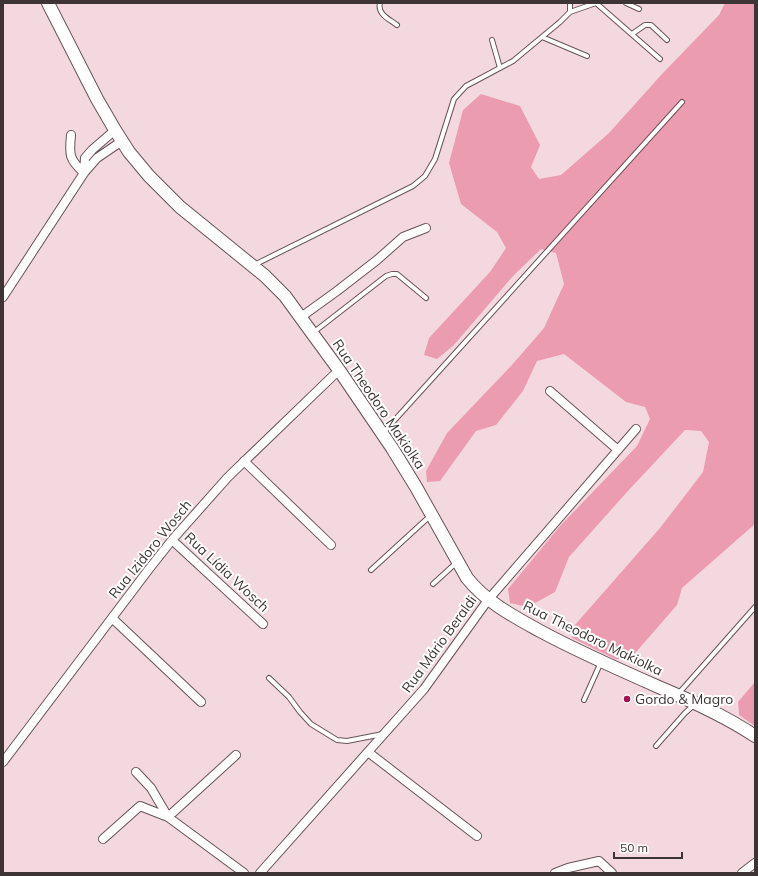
<svg xmlns="http://www.w3.org/2000/svg" width="758" height="876" viewBox="0 0 758 876" font-family="Mulish,sans-serif">
  <style>
    .green { fill: #ec9cb0 }
    .lines { fill: none; stroke-linecap: round; stroke-linejoin: round }
    .service-casing { stroke: #685358; stroke-width: 6 }
    .minor-casing { stroke: #685358; stroke-width: 10 }
    .secondary-casing { stroke: #685358; stroke-width: 14 }
    .service { stroke: #fff; stroke-width: 4 }
    .minor { stroke: #fff; stroke-width: 8 }
    .secondary { stroke: #fff; stroke-width: 12 }
    .poi-dot { fill: #a30f50; stroke: #fff; stroke-width: 1.5 }
    .labels { text-anchor: middle; dominant-baseline: central; stroke-width: 4; stroke-linejoin: round; paint-order: stroke }
    .street-label { font-size: 14px; fill: #3e3436; stroke: #fff }
    .poi-label { font-size: 14px; fill: #3e3436; stroke: #fff; text-anchor: start }
  </style>
  <rect width="100%" height="100%" fill="#f3d9df"/>
  <path class="green" d="M725,3H755V524L682,588L677,605L630,659H615L572,638L574,626L660,528L703,472L709,442L701,431L685,430L627,492L569,557L555,592L528,607L510,603L508,589L560,526L637,446L650,419L645,407L626,402L564,354L537,361L523,391L496,425L476,431L440,481L427,482L426,471L447,433L511,366L544,328L564,284L556,253L541,249L513,276L453,346L437,359L424,355L429,338L490,272L506,248L497,232L461,204L449,163L463,110L481,94L520,106L540,145L531,167L539,179L561,175L609,133L662,74L719,15Z
    M755,682V726L739,715L738,702Z"/>
  <g class="lines">
    <defs>
      <path id="service" d="M380,3C377,14 389,19 397,25
        M570,3V12
        M596,3L660,59
        M626,3L639,9
        M632,34L645,25H651L667,40
        M542,37L587,56
        M492,40L500,68
        M254,265L413,186L425,176L435,159L454,99L466,86L513,61L560,22L570,12L596,3
        M314,332L386,276L392,274H397L426,298
        M383,433L682,102
        M371,570L430,516
        M433,584L456,563
        M269,678L289,697L300,712L311,724L337,740L347,741L383,734
        M679,693L755,607
        M584,700L601,662
        M656,746L685,713L695,704"/>
      <path id="minor" d="M71,135C69,155 69,159 84,173
        M84,173L85,158L92,150L115,130
        M3,297L84,173L97,158L122,141
        M301,317L337,291L377,260L403,237L426,228
        M550,391L618,450
        M244,461L331,545
        M172,540L263,624
        M112,618L201,702
        M368,752L477,836
        M3,762L149,569L172,540L228,477L339,370
        M136,772L151,788L168,817
        M168,817L236,755
        M103,839L140,806L168,817L244,873
        M260,873L424,689L488,600L636,429
        M555,873L568,868L599,861L612,873
        M742,873L755,863"/>
      <path id="secondary" d="M48,3L97,99L115,130L129,152L149,176L180,207L265,276L285,296L339,370L392,448L416,487L467,578C486,602 513,616 540,631C579,652 620,670 661,688C694,702 725,716 755,736"/>
    </defs>
    <use href="#service" class="service-casing"/>
    <use href="#minor" class="minor-casing"/>
    <use href="#secondary" class="secondary-casing"/>
    <use href="#service" class="service"/>
    <use href="#minor" class="minor"/>
    <use href="#secondary" class="secondary"/>
  </g>
  <circle class="poi-dot" cx="627" cy="699" r="4"/>
  <g class="labels">
    <g class="street-label">
      <text transform="translate(379 404) rotate(56)">Rua Theodoro Makiolka</text>
      <text transform="translate(150 549) rotate(-51)">Rua Izidoro Wosch</text>
      <text transform="translate(227 572) rotate(43)">Rua Lídia Wosch</text>
      <text transform="translate(593 638) rotate(26)">Rua Theodoro Makiolka</text>
      <text transform="translate(439 644) rotate(-54)">Rua Mário Beraldi</text>
    </g>
    <g class="poi-label">
      <text x="635" y="699">Gordo &amp; Magro</text>
    </g>
  </g>
  <rect width="758" height="876" fill="none" stroke="#3e3436" stroke-width="8"/>
  <path d="M614 852v6h68v-6" fill="none" stroke="#3e3436" stroke-width="2"/>
  <text x="620" y="852" font-size="12" fill="#3e3436" stroke="#ffffff" stroke-width="3" paint-order="stroke">50 m</text>
</svg>
